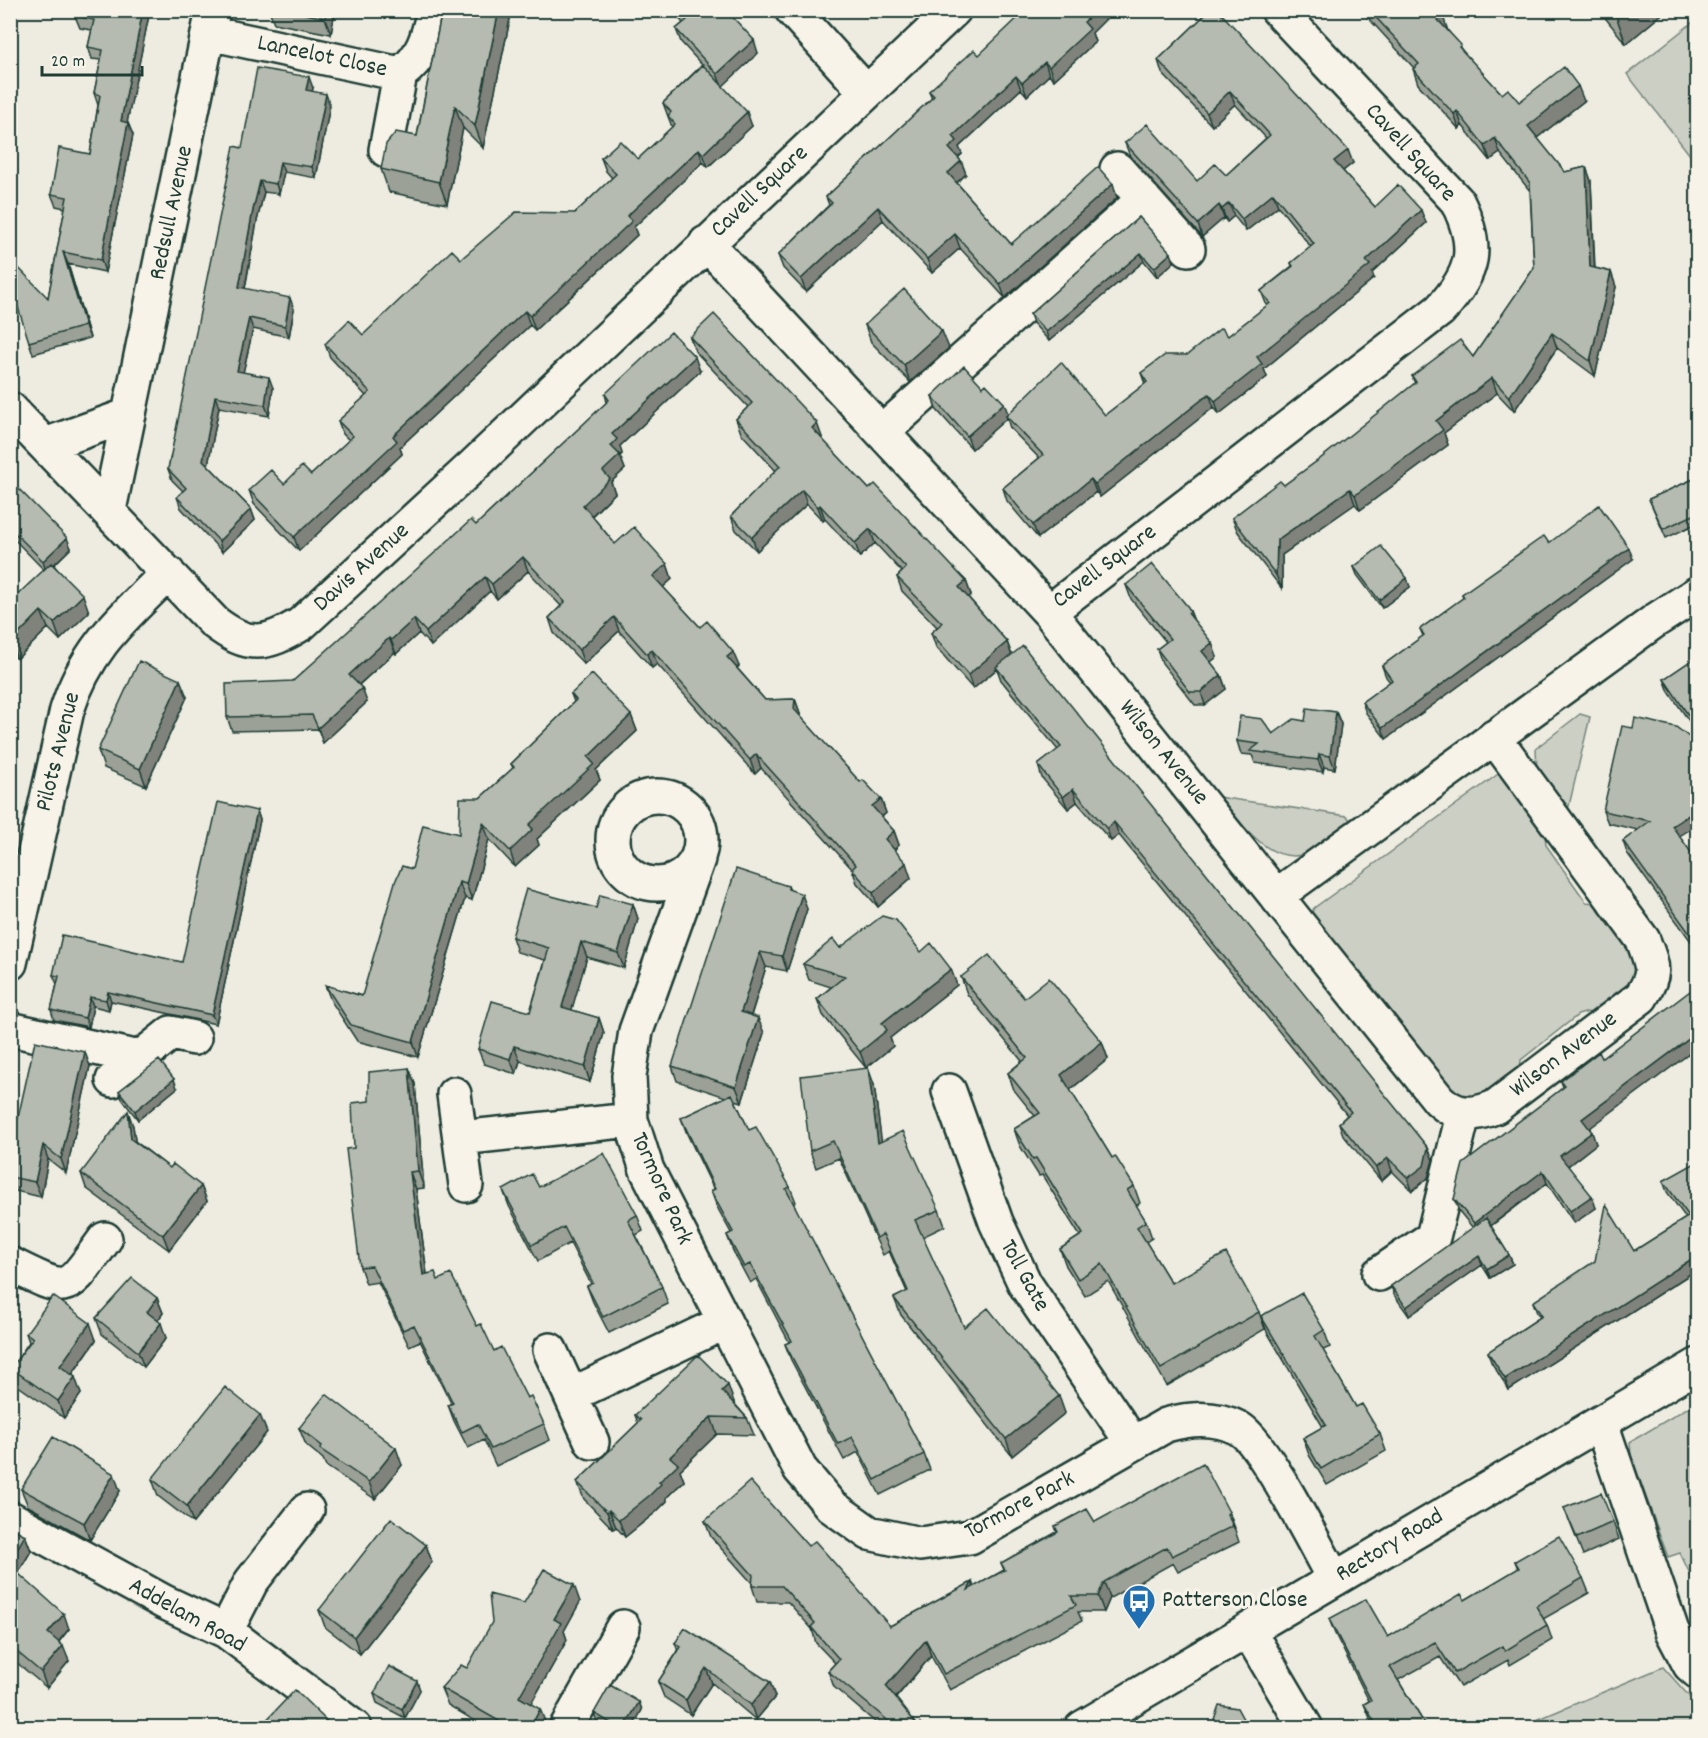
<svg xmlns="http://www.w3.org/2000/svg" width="1708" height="1738" viewBox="0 0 1708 1738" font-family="Dekko,sans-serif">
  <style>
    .green { fill: #cccfc4; stroke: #76867c; stroke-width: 1.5 }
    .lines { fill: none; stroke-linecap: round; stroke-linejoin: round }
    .minor-casing { stroke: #1f3d34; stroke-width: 38 }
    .minor { stroke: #f7f3e8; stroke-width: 33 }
    .wall { fill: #9ca197; stroke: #1f3d34; stroke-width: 1.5 }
    .shaded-wall { fill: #7f837b; stroke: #1f3d34; stroke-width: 1.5 }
    .building { fill: #b5bbb0; stroke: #1f3d34; stroke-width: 1.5 }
    .labels { text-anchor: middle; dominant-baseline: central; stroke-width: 6; stroke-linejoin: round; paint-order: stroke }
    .street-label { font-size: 24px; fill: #1f3d34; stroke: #f7f3e8 }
    .poi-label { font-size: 24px; fill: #1f3d34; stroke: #f7f3e8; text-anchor: start }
  </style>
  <rect width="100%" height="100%" fill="#eeece1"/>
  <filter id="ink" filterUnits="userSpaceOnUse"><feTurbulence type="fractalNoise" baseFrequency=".0167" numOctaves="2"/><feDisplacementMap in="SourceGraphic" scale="12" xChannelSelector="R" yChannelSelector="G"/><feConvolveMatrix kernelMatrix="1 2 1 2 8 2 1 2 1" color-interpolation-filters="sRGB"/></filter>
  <g filter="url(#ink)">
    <path class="green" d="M1697,19V164L1627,74Z
      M1580,714L1590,717L1568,810L1537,773L1536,748Z
      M1501,772L1549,828L1545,835L1546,845L1586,902L1602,904L1641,961L1639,982L1597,1018L1588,1012L1578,1015L1521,1060L1519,1080L1464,1107L1413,1045L1411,1036L1365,977L1357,974L1311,914L1314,908Z
      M1218,797L1347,816L1353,824C1340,833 1326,846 1311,852C1271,870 1241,822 1218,797Z
      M1697,1402L1698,1578L1693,1580L1680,1553L1668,1557L1631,1456L1630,1442Z
      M1663,1667L1697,1705V1727H1520Z"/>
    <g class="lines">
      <defs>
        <path id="minor" d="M792,10L866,92
          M209,33L400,74C423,58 428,37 434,10
          M386,150L400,74
          M1117,169L1188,249
          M706,243L1049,612L1439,1100C1457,1117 1473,1116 1495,1107L1641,997C1657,972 1653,967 1643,940L1494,737
          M10,409L214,622C248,648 265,646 301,624L474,465L954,10
          M882,432L1144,199
          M45,445L129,415
          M109,510L213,10
          M1049,612L1440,310C1475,272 1480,247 1457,201L1278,10
          M613 840a44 44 0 1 1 88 0a44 44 0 1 1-88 0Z
          M698,859L636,1031L629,1076L631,1120L647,1170L800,1469L831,1506L869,1533L920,1544L970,1537L1166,1425C1190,1418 1215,1416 1238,1428C1263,1440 1317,1549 1334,1579
          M1276,896L1656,620L1698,593
          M10,963L67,710C87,647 123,618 168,573
          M10,1029L140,1058L171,1033L194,1038
          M113,1080L140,1058
          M949,1091L996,1222L1025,1284L1133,1444
          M454,1094L466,1185
          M460,1138L631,1120
          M10,1264C72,1295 65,1293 105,1239
          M1379,1274L1433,1237L1463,1115
          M550,1350L592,1442
          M571,1395L725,1322
          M1601,1423L1672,1631L1690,1665L1698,1672
          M10,1518L164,1602L226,1631L355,1728
          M1248,1630L1306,1728
          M226,1631L251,1582L307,1510
          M566,1728L623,1627
          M1082,1728L1698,1365"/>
      </defs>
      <use href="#minor" class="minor-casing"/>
      <use href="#minor" class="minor"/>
    </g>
    <path class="wall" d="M150,10L127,122L128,123L133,135L105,272L68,264L90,338L33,354L29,342L48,298L65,208L56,206L51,194L90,154L98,105L94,93L101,60L92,59L88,47L92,30L80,28L75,16Z
      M269,10H335L331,34L274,23Z
      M442,10H507L510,19L483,148L463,128L447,204L389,192L381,169L417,136Z
      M672,10H726L758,53L722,86L752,126L708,167L703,162L634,227L637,235L572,296L535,330L530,325L400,447L402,454L299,551L254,504L249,490L284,484L311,475L349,440L343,434L338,421L366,396L330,357L325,344L363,335L461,259L575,213L612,178L606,171L601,158L638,159L672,127L663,103L702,65L681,42L676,29L683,23Z
      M1210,10L1353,163L1343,171L1375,207L1426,223L1372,273L1374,278L1264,369L1267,377L1219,414L1214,407L1100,497L1096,492L1038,538L1007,501L1003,488L1039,458L1010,428L1007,418L972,449L936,409L932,396L1008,414L1105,415L1145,384L1141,373L1187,355L1228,336L1267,306L1261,291L1292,266L1291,263L1311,247L1278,206L1246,231L1234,216L1227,222L1224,218L1202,237L1130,156L1125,143L1197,181L1226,175L1266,138L1235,104L1212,126L1162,73L1158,60Z
      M1361,10H1438L1448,31L1464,53L1502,94L1519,102L1584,101L1537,138L1565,172L1586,167L1591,181L1595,268L1611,272L1616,287L1595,376L1557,348L1514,411L1497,393L1444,433L1448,445L1360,510L1355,504L1282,555V589L1238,532L1232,518L1284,485L1320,459L1415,384L1412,376L1473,357L1534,268L1530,191L1500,153L1490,160L1462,125L1459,129L1418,84L1413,69L1414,68Z
      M1599,10H1667L1626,44Z
      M1092,33L1095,42L1054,80L1049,75L1027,96L1021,89L959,147L962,154L958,158L961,161L966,174L957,183L1011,244L1113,184L1117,198L1005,298L960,248L932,273L883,220L806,292L783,268L778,255L829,205L826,197L932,98L929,91L979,55Z
      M313,88L312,91L330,105L316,178L284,172L279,194L264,192L257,221L245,289L294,309L289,337L253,329L243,372L273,388L269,416L219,407L208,465L251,509L255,520L222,552L181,508L177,497L183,491L172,480L168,469L242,148Z
      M1139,217L1174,262L1157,277L1144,261L1049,341L1033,323L1030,314Z
      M865,325L949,348L910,382L871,342Z
      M690,337L822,437L821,438L869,489L966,581L971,595L968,597L1007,642L1012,655L1428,1148L1433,1160L1428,1178L1412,1191L1392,1171L1381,1181L1343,1135L1339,1123L1347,1115L1119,835L1111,841L1077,802L1068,809L1042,778L1038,765L1058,750L1001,680L997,669L973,689L936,647L931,633L937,627L902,591L897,577L902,572L875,543L860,557L825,519L823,521L807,504L757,551L736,530L731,516L776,471L741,433L736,419L748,407L695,351Z
      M700,371L620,446L622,454L620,456L625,469L611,482L615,493L592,516L615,544L667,564L672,579L663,587L700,627L739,666L737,668L765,700L795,699L800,713V716L860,782L881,799L886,813L882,817L894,831L899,845L894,850L911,878L878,907L857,883L852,869L761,768L755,774L657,664L652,668L619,631L584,664L554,633L549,618L561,606L528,571L497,599L490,591L431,646L419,633L396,654L395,652L359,685L367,702L323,743L318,729L232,731L227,717L293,681L476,525L607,402L605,394Z
      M1698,477V523L1666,538L1649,499Z
      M10,480L71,548L54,565L89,612L60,640L48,628L17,659L10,653V602L44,570L10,535Z
      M1549,543L1633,559L1386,739L1366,713L1362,702L1390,682L1386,677L1382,666L1423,636L1420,629L1463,598L1462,594Z
      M1354,567L1410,587L1382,608L1357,575Z
      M1126,585L1190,611L1194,621L1217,657L1210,662L1221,675L1226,689L1205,705H1195L1162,663L1157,649L1166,642L1131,599Z
      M1698,656V734L1669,692L1664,679Z
      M180,680L187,697L146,786L104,768L98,750Z
      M571,694L631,715L637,731L596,770L600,780L537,839L539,845L515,867L489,839L472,900L465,898L418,1057L357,1041L331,1001L325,985L362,996L412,869L459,834L480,798L513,768L511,764L574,702Z
      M1336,712L1341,724L1335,769L1324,767L1323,772L1255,763L1252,755L1241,754L1237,741L1273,734L1305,721Z
      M1698,744V824L1679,836L1698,862V951L1627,853L1623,841L1638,830L1608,823L1603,811Z
      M257,811L260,820L216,1024L111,1001L109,1010L93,1006L89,1027L54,1020L51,1010L57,984L53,975L182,962Z
      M788,886L790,890L807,909L787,971L766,967L751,1016L764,1033L742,1102L735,1100L749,1130L790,1187L796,1202L793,1204L924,1454L930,1470L880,1495L858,1452L844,1460L791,1360L785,1344L789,1342L756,1279L750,1283L733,1251L727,1235L731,1233L717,1207L711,1191L714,1190L687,1134L681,1118L726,1097L677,1081L672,1066Z
      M633,904L638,919L624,968L587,957L571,1010L599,1018L604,1033L590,1082L520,1061L516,1074L484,1064L478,1049L530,1012L545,960L517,952L512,937L596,908Z
      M840,948L921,952L957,985L890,1038L893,1046L866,1068L823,1015L817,999L831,987L809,980L803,964Z
      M961,977L1024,998L1102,1042L1108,1059L1070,1090L1112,1158L1134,1186L1140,1203L1136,1206L1146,1221L1152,1238L1146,1242L1171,1283L1259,1312L1265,1329L1167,1386L1108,1281L1085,1296L1066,1266L1060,1249L1080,1236L1042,1175L1039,1176L1020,1146L1014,1129L1035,1116L1014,1090L1008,1073L1022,1061L967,994Z
      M1599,1052L1590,1129L1596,1144L1568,1166L1596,1208L1574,1223L1547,1183L1491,1226L1509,1255L1513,1264L1490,1278L1482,1265L1409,1316L1394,1295L1391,1286L1473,1228L1459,1211L1454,1199L1563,1087L1561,1081Z
      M90,1066L66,1173L48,1159L41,1197L11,1190L10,1154Z
      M409,1068L415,1084L424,1188L416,1189L427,1274L438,1280L477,1326L544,1424L550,1440L496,1466L484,1440L468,1448L454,1421L448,1405L451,1403L420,1341L409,1346L378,1282L366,1284L360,1267L354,1148L369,1101Z
      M868,1068L874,1085L881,1141L939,1210L945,1226L922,1237L964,1327L1065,1413L1012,1456L901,1315L894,1298L907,1292L889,1251L883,1255L839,1158L816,1168L810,1151Z
      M177,1088L138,1120L122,1099L119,1091Z
      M133,1126L135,1141L170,1168L201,1186L207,1201L169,1250L86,1188L81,1173Z
      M1698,1164V1269L1509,1390L1491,1362L1488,1352L1540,1317L1537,1313L1533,1302L1634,1251L1686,1218L1667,1192L1663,1181Z
      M539,1187L637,1215L643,1231L636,1235L662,1287L668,1304L609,1333L593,1302L587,1286L591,1284L570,1243L538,1261L509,1206L503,1190Z
      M157,1298L163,1313L158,1320L166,1338L144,1367L102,1334L96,1318Z
      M1261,1316L1324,1330L1330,1347L1323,1350L1356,1407L1380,1434L1386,1451L1327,1485L1309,1455L1303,1438L1323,1427L1267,1332Z
      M26,1333L96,1340L72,1375L81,1394L64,1418L17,1385L11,1368L29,1342Z
      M734,1402V1403L747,1418L754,1435L717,1434L680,1470L684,1481L666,1498L667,1501L656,1512L625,1537L616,1527L613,1529L584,1499L577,1482L638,1423L635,1415Z
      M299,1428L402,1465L375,1499L326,1466L323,1459L306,1445Z
      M267,1432L193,1523L158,1496L152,1479Z
      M21,1489L120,1491L90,1540L28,1506Z
      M1564,1508L1613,1522L1619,1539L1583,1555Z
      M1229,1512L1239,1542L1178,1572L1173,1563L1110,1598L1104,1612H1078L1082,1621L950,1690L931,1656L896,1698L918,1726L924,1728H882L834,1687L828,1671L835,1663L816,1643L812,1629L788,1602H757L752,1586V1583L711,1537L705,1521L808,1546L890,1626L972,1582L974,1587L1004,1570L1001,1563L1057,1532L1055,1526Z
      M10,1527L25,1535L31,1551L18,1573L69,1629L59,1642L69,1661L47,1688L10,1657Z
      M426,1545L432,1562L360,1654L325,1627L319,1610Z
      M1515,1561L1583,1578L1589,1593L1543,1619L1547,1625L1552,1640L1510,1665L1508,1660L1460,1687L1440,1657L1398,1680L1427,1728H1375L1370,1718L1364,1704L1369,1701L1335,1634L1329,1619L1388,1637L1465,1600L1518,1569Z
      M580,1602L564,1631L567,1640L531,1704L547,1726L546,1728H487L448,1705L441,1688L467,1668L524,1603Z
      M675,1643L770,1682L775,1697L756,1720L712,1683L691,1715L664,1697L658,1682L678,1651Z
      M420,1690L405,1718L377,1703L374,1694Z
      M639,1702L642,1710L632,1728H607L597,1722L594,1713Z"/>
    <path class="shaded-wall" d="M143,10H150L125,133L121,121Z
      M326,10H335L331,34L325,18Z
      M499,10H507L510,19L483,148L475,126Z
      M1097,10H1115L1092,33L1095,42L1054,80L1049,67L1084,22Z
      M1614,10H1667L1626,44Z
      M1443,16L1448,31L1444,35L1438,20Z
      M754,40L758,53L722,87L717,74Z
      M1045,62L1049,75L1027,96L1022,83Z
      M1016,76L1021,89L959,147L962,154L954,161L949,148L953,136Z
      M309,77L313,88L310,101L306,90Z
      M1578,86L1584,101L1533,141L1528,126Z
      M1230,91L1235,104L1212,126L1207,113Z
      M326,94L330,105L316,178L312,167Z
      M455,106L463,128L447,204L439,182Z
      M1457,111L1462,125L1459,129L1454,114Z
      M747,112L752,126L708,167L703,154Z
      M128,123L133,135L105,272L101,260Z
      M1495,138L1500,153L1490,160L1485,146Z
      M699,149L703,162L634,227L637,235L535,330L530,316L627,216Z
      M1348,150L1353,163L1339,174L1334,161Z
      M961,161L966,174L953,186L948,173Z
      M280,162L284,172L279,194L276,184Z
      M1586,167L1591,181L1595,282L1590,267Z
      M260,181L264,192L257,221L243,298L239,287L253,210Z
      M1113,184L1117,198L1005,298L1000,284Z
      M1273,193L1278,206L1246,231L1242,219Z
      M1229,203L1234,216L1227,222L1222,209Z
      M1219,205L1224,218L1202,237L1198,224Z
      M878,207L883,220L806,292L801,279Z
      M1421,210L1426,223L1372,273L1374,278L1264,369L1267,377L1219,414L1215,401L1257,357L1366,261Z
      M955,234L960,248L932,273L927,259Z
      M63,252L68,264L90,338L85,326Z
      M1141,253L1144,261L1049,341L1046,332Z
      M1171,253L1174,262L1157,277L1154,268Z
      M1611,272L1616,287L1595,376L1590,361Z
      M290,298L294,309L289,337L285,326Z
      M525,311L530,325L400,447L402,454L299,551L294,537L393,436Z
      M249,318L253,329L241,382L237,371Z
      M942,331L949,348L910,382L904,365Z
      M1552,333L1557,348L1514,411L1509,397Z
      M695,357L700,371L620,446L622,454L620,456L625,469L611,482L615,493L588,519L583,505L603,471L611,446L612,434Z
      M269,377L273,388L269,416L265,405Z
      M1492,378L1497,393L1444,433L1448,445L1360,510L1355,495L1436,421Z
      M1209,394L1214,407L1100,497L1095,484Z
      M215,396L219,407L207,471L203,460Z
      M1004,403L1009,416H1006L1007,418L972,449L967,436Z
      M817,423L822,437L817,442L812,428Z
      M1091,479L1096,492L1038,538L1033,525Z
      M1350,489L1355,504L1282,555V589L1276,575L1277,540Z
      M802,490L807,504L757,551L752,537Z
      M820,505L825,519L823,521L818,507Z
      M251,509L255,520L222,552L219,541Z
      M870,529L875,543L860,557L855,543Z
      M67,538L71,548L46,572L43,561Z
      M1629,548L1633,559L1386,739L1382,728Z
      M523,557L528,571L497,599L492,584Z
      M667,564L672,579L659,591L653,576Z
      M485,577L490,591L431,646L426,632Z
      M1407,578L1410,587L1382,608L1379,600Z
      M966,581L971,595L964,601L959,587Z
      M83,595L89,612L60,640L54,623Z
      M41,611L48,628L17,659L11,642Z
      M1190,611L1195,624L1188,613Z
      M614,617L619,631L584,664L579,650Z
      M414,619L419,633L396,654L391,640Z
      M389,638L395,652L354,689L349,675Z
      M1007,642L1012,656L973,689L968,675Z
      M1212,643L1217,657L1207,665L1202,651Z
      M652,650L657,664L652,668L647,654Z
      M733,652L739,666L733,671L727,657Z
      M1221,675L1226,689L1205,705L1201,692Z
      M180,680L187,697L146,786L140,769Z
      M10,683L15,694L10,713Z
      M362,688L367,702L323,743L318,728Z
      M795,699L800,713L799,723L794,709Z
      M1336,712L1341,724L1335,769L1330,756Z
      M631,715L637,731L596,770L600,780L537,839L539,845L515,867L510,851L529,825L588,757Z
      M756,754L761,768L755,774L750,760Z
      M1319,754L1324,767L1323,772L1318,760Z
      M1073,789L1077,802L1068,809L1063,797Z
      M881,799L886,813L878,820L872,806Z
      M1698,809V824L1676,838L1672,826Z
      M257,811L260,820L216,1024L212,1015Z
      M1114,822L1119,835L1111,841L1107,829Z
      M483,823L489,839L472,900L466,884Z
      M894,831L899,845L890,854L885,839Z
      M906,863L911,878L878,907L873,893Z
      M459,882L465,898L418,1057L413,1042Z
      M802,894L807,909L787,971L782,956Z
      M633,904L638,919L624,968L618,953Z
      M581,942L587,957L568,1023L562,1007Z
      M760,952L766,967L747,1028L741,1012Z
      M951,969L957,985L890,1038L893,1046L866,1068L860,1052L882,1023Z
      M108,992L111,1001L109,1010L106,1000Z
      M90,997L93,1006L89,1027L85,1018Z
      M599,1018L604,1033L590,1082L585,1067Z
      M758,1018L764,1033L742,1102L736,1087Z
      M1698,1032V1047L1586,1131L1582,1119Z
      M1102,1042L1108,1059L1067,1092L1061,1075Z
      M514,1046L520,1061L516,1074L510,1059Z
      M85,1052L90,1066L66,1173L61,1159Z
      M409,1068L415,1084L424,1188L418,1171Z
      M868,1068L874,1085L884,1160L878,1143Z
      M174,1079L177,1088L138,1120L135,1111Z
      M128,1111L133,1126L137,1154L131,1139Z
      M1592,1132L1596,1144L1565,1168L1560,1156Z
      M43,1145L48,1159L41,1197L35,1182Z
      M1428,1148L1433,1160L1428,1178L1412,1191L1408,1178Z
      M1388,1158L1392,1171L1381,1181L1376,1168Z
      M1543,1171L1547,1183L1478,1235L1474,1223Z
      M410,1172L416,1189L429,1291L423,1275Z
      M201,1186L207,1201L169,1250L163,1235Z
      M1592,1196L1596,1208L1574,1223L1570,1211Z
      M1509,1255L1513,1264L1490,1278L1487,1269Z
      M1698,1255V1269L1509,1390L1505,1379Z
      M1479,1256L1482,1265L1409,1316L1406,1307Z
      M157,1298L163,1313L153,1327L147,1312Z
      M90,1323L96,1340L66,1383L60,1366Z
      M161,1323L166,1338L144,1367L138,1352Z
      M75,1377L81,1394L64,1418L58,1401Z
      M728,1385L734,1402L728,1408L722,1391Z
      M1059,1396L1065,1413L1012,1456L1006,1439Z
      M260,1415L267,1432L193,1523L187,1506Z
      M711,1417L717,1434L680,1470L684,1481L666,1498L667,1501L656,1512L625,1537L619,1520L659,1482L670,1457Z
      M396,1448L402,1465L375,1499L369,1482Z
      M114,1474L120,1491L90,1540L84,1523Z
      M609,1510L616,1527L613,1529L607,1512Z
      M1229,1512L1235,1528H1234L1227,1514Z
      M25,1535L31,1551L14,1580L10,1570V1561Z
      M426,1545L432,1562L360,1654L354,1637Z
      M972,1582L978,1598L968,1590Z
      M1104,1582L1110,1598L1104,1612L1098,1596Z
      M574,1585L580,1602L564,1631L567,1640L525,1714L519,1697L554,1619Z
      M64,1614L69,1629L53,1648L48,1633Z
      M926,1640L931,1656L892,1702L886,1686Z
      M63,1646L69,1661L47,1688L41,1672Z
      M706,1668L712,1683L691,1715L686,1700Z
      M417,1681L420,1690L405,1718L402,1709Z
      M770,1682L775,1697L756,1720L751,1705Z
      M639,1702L642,1710L632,1728H624Z
      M540,1709L547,1726L546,1728H530Z"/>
    <path class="building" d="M77,10H143L121,121L128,123L101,260L63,252L85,326L29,342L10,282V259L48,298L67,197L51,194L59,148L90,154L100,95L94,93L103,50L88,47L94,20L75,16Z
      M286,10H326L325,18Z
      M442,10H499L475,126L455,106L439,182L381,169L386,144L396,132L417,136Z
      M679,10H726L754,40L717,74L676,29L687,20Z
      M1026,10H1097L1084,22L1090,29L1049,67L1045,62L1022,83L1016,76L953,136L957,141L949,148L961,161L948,173L1011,244L1098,167L1113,184L1000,284L955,234L927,259L878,207L801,279L778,255L832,203L826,197L934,96L929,91L974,50L979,55Z
      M1210,10H1218L1348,150L1334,161L1375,207L1398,185L1421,210L1366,261L1370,265L1257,357L1262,364L1215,401L1209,394L1095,484L1091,479L1033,525L1003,488L1043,455L1006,416L1061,362L1105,415L1147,382L1141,373L1165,355H1187L1221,328L1228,336L1270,303L1261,291L1293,266L1291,263L1314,244L1273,193L1242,219L1229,203L1222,209L1219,205L1198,224L1125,143L1147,124L1197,181L1215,164L1226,175L1270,135L1230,91L1207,113L1158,60Z
      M1369,10H1438L1443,16L1438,20L1461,45L1459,47L1502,94L1508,89L1519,102L1564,67L1578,86L1528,126L1565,172L1586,167L1590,267L1611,272L1590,361L1552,333L1509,397L1492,378L1436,421L1443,430L1355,495L1350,489L1277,540L1276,575L1232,518L1280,481L1284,485L1320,459L1416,382L1412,376L1460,340L1473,357L1534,268L1530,183L1495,138L1485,146L1457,111L1454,114L1413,69L1419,64Z
      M703,65L747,112L703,154L699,149L627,216L632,221L567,282L530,316L525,311L393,436L397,441L294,537L249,490L271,470L284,484L302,466L311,475L353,436L338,421L370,392L325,344L349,320L363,335L452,250L461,259L516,212L575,213L616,174L601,158L620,141L638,159L675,124L668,116L671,112L663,103Z
      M257,68L309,77L306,90L326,94L312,167L280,162L276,184L260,181L253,210L239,287L290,298L285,326L249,318L237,371L269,377L265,405L215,396L203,460L251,509L219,541L177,497L186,488L168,469L234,146L242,148Z
      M1139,217L1171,253L1154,268L1141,253L1046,332L1030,314Z
      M904,289L942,331L904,365L865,325Z
      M714,314L817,423L812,428L840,458L869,489L875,484L966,581L959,587L1007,642L968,675L931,633L942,623L897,577L906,568L870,529L855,543L820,505L818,507L802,490L752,537L731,516L780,466L736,419L752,403L690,337Z
      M671,332L695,357L612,434L617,439L611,446L620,455L603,471L610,479L583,505L615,544L634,527L667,564L653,576L700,627L707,621L733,652L727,657L765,700L795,699L794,709L860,782L863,780L881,799L872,806L894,831L885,839L906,863L873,893L852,869L856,865L756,754L750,760L652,650L647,654L614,617L579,650L549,618L565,602L523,557L492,584L485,577L426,632L414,619L391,640L389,638L349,675L362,688L318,728L312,715L227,717L226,684L293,681L471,520L476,525L609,400L605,394Z
      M964,366L983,387L986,384L1004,403L967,436L932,396Z
      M1698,477V513L1663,529L1649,499Z
      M10,480L67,538L43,561L10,528Z
      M1599,505L1629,548L1382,728L1362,702L1392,680L1382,666L1424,635L1420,629L1464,597L1462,594L1544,536L1549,543Z
      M1381,546L1407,578L1379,600L1354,567Z
      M51,563L83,595L54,623L41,611L11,642L10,602Z
      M1152,564L1188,607L1190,611L1188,613L1212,643L1202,651L1221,675L1201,692H1190L1157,649L1170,639L1126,585Z
      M1023,646L1428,1148L1424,1166L1408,1178L1388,1158L1376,1168L1339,1123L1351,1112L1114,822L1107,829L1073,789L1063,797L1038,765L1061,747L996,667Z
      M1698,656V724L1695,725L1664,679Z
      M139,661L180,680L140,769L98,750Z
      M592,674L631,715L588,757L594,764L529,825L533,829L510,851L483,823L466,884L459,882L413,1042L351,1025L325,985L362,996L395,882L402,866L412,869L423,825L459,834L460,798H480L514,767L511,764L576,700L571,694Z
      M1307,708L1336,712L1330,756L1319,754L1318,760L1250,751L1259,744L1237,741L1240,716L1262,719L1273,734L1294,719L1305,721Z
      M1635,718L1676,727L1698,744V809L1672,826L1698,862V945L1623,841L1650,821L1603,811L1622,726L1633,728Z
      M218,802L257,811L212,1015L108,992L106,1000L90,997L85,1018L51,1010L59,976L53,975L62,935L182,962Z
      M736,869L788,886V889L802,894L782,956L760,952L741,1012L758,1018L736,1087L672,1066Z
      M526,889L596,908L600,895L633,904L618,953L581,942L562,1007L599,1018L585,1067L514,1046L510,1059L478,1049L492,1001L530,1012L542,972L549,948L512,937Z
      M882,916L896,920L921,952L931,943L951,969L882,1023L887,1030L860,1052L817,999L845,976L803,964L833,939L840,948Z
      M989,955L1024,998L1049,978L1102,1042L1061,1075L1112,1158L1115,1156L1134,1186L1127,1190L1146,1221L1137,1227L1171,1283L1226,1253L1259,1312L1161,1369L1102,1264L1078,1279L1060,1249L1083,1234L1036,1158L1033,1159L1014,1129L1040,1113L1008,1073L1027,1058L961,977Z
      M1698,985V1032L1582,1119L1592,1132L1560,1156L1592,1196L1570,1211L1543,1171L1474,1223L1454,1199L1463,1164L1565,1086L1561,1081L1599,1052L1602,1058Z
      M35,1041L85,1052L61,1159L43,1145L35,1182L10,1177V1154Z
      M159,1060L174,1079L135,1111L119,1091Z
      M409,1068L418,1171L410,1172L423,1275L435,1272L438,1280L451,1274L477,1326L481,1324L494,1351L501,1347L527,1398L531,1396L544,1424L491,1449L478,1424L462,1432L448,1405L453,1403L414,1325L403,1330L372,1266L360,1267L346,1149L354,1148L352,1103L369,1101V1072Z
      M868,1068L878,1143L903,1131L939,1210L915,1220L964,1327L988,1308L1059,1396L1006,1439L894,1298L908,1291L883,1234L877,1238L833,1141L810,1151L801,1076Z
      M732,1094L749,1130L756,1127L790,1187L786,1189L924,1454L875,1480L852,1437L838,1444L785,1344L792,1341L750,1264L744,1267L727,1235L733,1232L711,1191L715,1189L681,1118Z
      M128,1111L131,1139L170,1168L173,1164L201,1186L163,1235L81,1173Z
      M604,1153L637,1215L628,1220L662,1287L603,1317L587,1286L593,1283L564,1227L532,1245L503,1190L532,1174L539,1187Z
      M1697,1162L1698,1164V1255L1505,1379L1488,1352L1542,1316L1533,1302L1595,1261L1606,1205L1634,1251L1689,1216L1663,1181Z
      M1486,1218L1509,1255L1487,1269L1479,1256L1406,1307L1391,1286Z
      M132,1278L157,1298L147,1312L161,1323L138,1352L96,1318Z
      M1302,1293L1324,1330L1315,1336L1356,1407L1362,1404L1380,1434L1321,1469L1303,1438L1326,1425L1261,1316Z
      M53,1296L90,1323L60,1366L75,1377L58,1401L11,1368L33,1338L26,1333Z
      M698,1355L728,1385L722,1391L747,1418L711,1417L670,1457L678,1464L659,1482L661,1484L650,1495L619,1520L609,1510L607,1512L577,1482L641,1420L635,1415Z
      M225,1387L260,1415L187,1506L152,1479Z
      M326,1394L396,1448L369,1482L320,1449L322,1446L299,1428Z
      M53,1437L114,1474L84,1523L21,1489Z
      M1203,1463L1229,1512L1227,1514L1233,1526L1172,1556L1167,1547L1104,1582L1098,1596H1071L1076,1605L944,1674L926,1640L886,1686L918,1726L920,1723L924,1728H888L892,1724L828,1671L839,1659L811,1627L815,1623L782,1586H752L753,1575L705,1521L750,1481L808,1546L815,1541L890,1626L972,1582L968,1590L1005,1570L1001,1563L1058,1532L1055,1526L1087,1509L1095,1522Z
      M1601,1493L1613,1522L1577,1538L1564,1508Z
      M391,1518L426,1545L354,1637L319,1610Z
      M10,1527L25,1535L10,1561Z
      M1559,1536L1583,1578L1536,1606L1547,1625L1505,1651L1502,1646L1455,1673L1435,1642L1390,1667L1427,1728H1378L1364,1704L1371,1700L1329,1619L1366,1599L1388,1637L1461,1594L1465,1600L1519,1568L1515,1561Z
      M10,1566L64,1614L48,1633L63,1646L41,1672L10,1646Z
      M544,1569L574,1585L554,1619L561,1623L519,1697L540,1709L530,1728H511L441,1688L461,1665L467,1668L492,1622L489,1594L524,1603Z
      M685,1628L770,1682L751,1705L706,1668L686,1700L658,1682L681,1647L675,1643Z
      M389,1666L417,1681L402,1709L374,1694Z
      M610,1685L639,1702L624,1728H619L594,1713Z
      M295,1690L334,1728H259Z
      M1219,1705L1237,1708L1248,1728H1211Z"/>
  </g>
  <defs>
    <symbol id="bus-pin" viewBox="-11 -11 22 30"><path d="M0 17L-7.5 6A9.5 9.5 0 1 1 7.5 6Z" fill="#1f6fb2" stroke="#f7f3e8"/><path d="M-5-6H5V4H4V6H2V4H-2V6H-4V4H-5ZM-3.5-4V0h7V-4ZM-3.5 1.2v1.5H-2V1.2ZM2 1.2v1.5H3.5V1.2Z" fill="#fff"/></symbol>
  </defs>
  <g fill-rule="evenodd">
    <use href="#bus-pin" x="1120" y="1582" width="38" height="52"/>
  </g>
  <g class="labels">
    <g class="street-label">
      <text transform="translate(322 57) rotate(12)">Lancelot Close</text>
      <text transform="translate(1410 153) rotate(48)">Cavell Square</text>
      <text transform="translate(760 192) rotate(-43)">Cavell Square</text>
      <text transform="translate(172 213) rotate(-78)">Redsull Avenue</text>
      <text transform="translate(1105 567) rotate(-37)">Cavell Square</text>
      <text transform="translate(362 568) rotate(-42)">Davis Avenue</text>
      <text transform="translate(59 752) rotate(-76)">Pilots Avenue</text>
      <text transform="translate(1163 753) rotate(51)">Wilson Avenue</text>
      <text transform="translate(1564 1055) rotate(-37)">Wilson Avenue</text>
      <text transform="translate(661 1189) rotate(66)">Tormore Park</text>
      <text transform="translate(1024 1276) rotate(61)">Toll Gate</text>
      <text transform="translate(1020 1506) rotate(-28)">Tormore Park</text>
      <text transform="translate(1390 1546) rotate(-31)">Rectory Road</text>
      <text transform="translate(187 1616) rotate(29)">Addelam Road</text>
    </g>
    <g class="poi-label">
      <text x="1162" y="1601">Patterson Close</text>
    </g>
  </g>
  <rect width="1708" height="1738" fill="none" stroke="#f7f3e8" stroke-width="36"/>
  <rect x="18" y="18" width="1672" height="1702" fill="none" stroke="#1f3d34" stroke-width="2" filter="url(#ink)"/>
  <path d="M42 66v9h100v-9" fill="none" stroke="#1f3d34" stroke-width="3"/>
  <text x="51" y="66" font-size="18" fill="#1f3d34" stroke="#f7f3e8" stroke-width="4.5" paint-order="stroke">20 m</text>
</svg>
